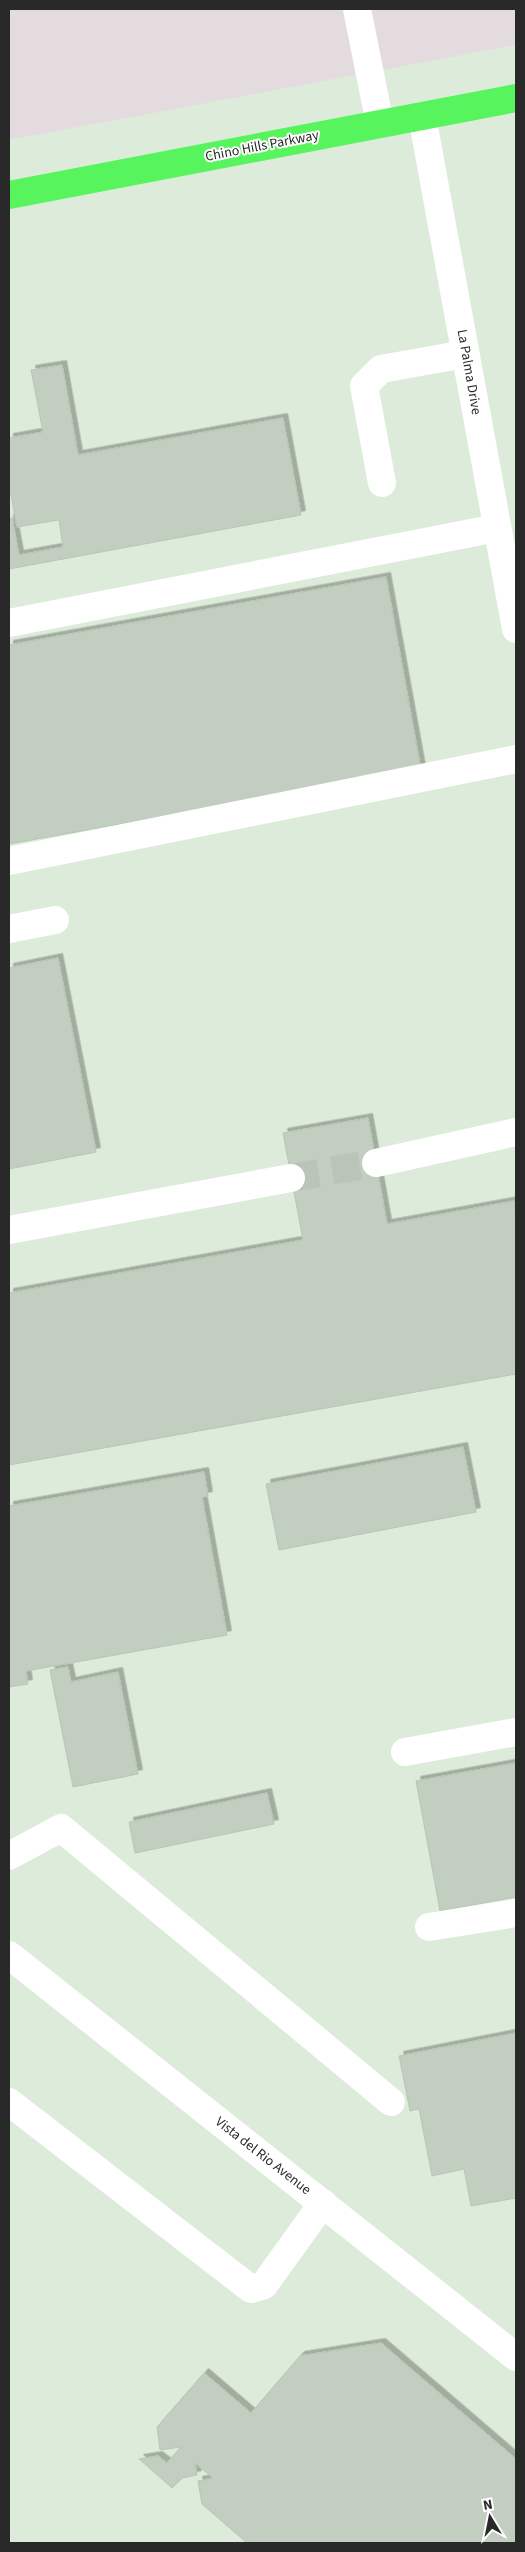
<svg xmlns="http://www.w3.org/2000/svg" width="525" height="2552" viewBox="0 0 525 2552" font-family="'Source Sans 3',sans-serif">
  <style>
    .industrial { fill: #e4dbdf }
    .building { fill: #c2cec0; stroke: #b6c7b4; filter: url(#shadow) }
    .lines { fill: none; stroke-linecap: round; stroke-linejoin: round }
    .minor-tunnel { stroke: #b9c5b7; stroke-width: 28; stroke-dasharray: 28 14; stroke-linecap: butt }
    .minor { stroke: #fff; stroke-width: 28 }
    .major { stroke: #57f45e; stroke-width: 28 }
    .labels { text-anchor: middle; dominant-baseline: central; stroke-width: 4; stroke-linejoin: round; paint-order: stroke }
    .street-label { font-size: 14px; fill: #292929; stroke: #fff }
  </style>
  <defs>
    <filter id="shadow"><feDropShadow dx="4.5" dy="-4.5" stdDeviation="0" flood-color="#0004"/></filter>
  </defs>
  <rect width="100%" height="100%" fill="#ddecda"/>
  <path class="industrial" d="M9,9H516V45L9,140Z"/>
  <path class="building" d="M62,365L78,455L283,418L301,515L9,569V519L12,518L19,555L63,547L59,520L17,527L9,484V438L43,432L31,370Z
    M386,577L421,770L9,844V645Z
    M58,958L96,1152L9,1169V968Z
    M368,1118L387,1224L514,1201L516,1214V1374L9,1465V1293L303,1240L283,1133Z
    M463,1447L476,1512L279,1550L266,1484Z
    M204,1472L208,1496L202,1497L227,1635L26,1671L28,1684L9,1687V1506Z
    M68,1667L71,1682L118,1672L138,1774L73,1787L50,1670Z
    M516,1763V1897L440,1911L416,1781Z
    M267,1793L274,1824L135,1853L129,1822Z
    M516,2033V2198L471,2206L464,2169L432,2176L419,2109L410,2111L399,2056Z
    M381,2343L516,2459V2543H247L202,2504L198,2481L213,2478L195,2463L197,2475L182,2478L172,2488L139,2459L158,2456L167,2463L181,2447L160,2450L157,2427L204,2373L251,2413L300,2356Z"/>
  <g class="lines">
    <path class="minor-tunnel" d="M291,1178L376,1163"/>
    <path class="minor" d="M357,9L380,124
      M422,116L516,629
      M382,483L364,386L381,369L465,354
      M9,623L497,528
      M9,861L516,759
      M9,929L55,920
      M376,1163L516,1132
      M9,1230L291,1178
      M405,1752L516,1732
      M9,1856L61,1828L391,2102
      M429,1927L516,1913
      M9,1955L516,2357
      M9,2102L251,2289L264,2285L323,2203"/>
    <path class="major" d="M9,195L516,98"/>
  </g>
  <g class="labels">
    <g class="street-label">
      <text transform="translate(262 146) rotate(-11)">Chino Hills Parkway</text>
      <text transform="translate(469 372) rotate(80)">La Palma Drive</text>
      <text transform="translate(263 2156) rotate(38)">Vista del Rio Avenue</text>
    </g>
  </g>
  <rect width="525" height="2552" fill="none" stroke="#292929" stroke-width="20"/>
  <g transform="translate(490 2517) rotate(350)" stroke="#ffffff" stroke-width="4" paint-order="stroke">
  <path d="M0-4L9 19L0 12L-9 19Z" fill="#292929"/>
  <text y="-8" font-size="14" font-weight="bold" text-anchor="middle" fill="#292929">N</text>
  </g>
</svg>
